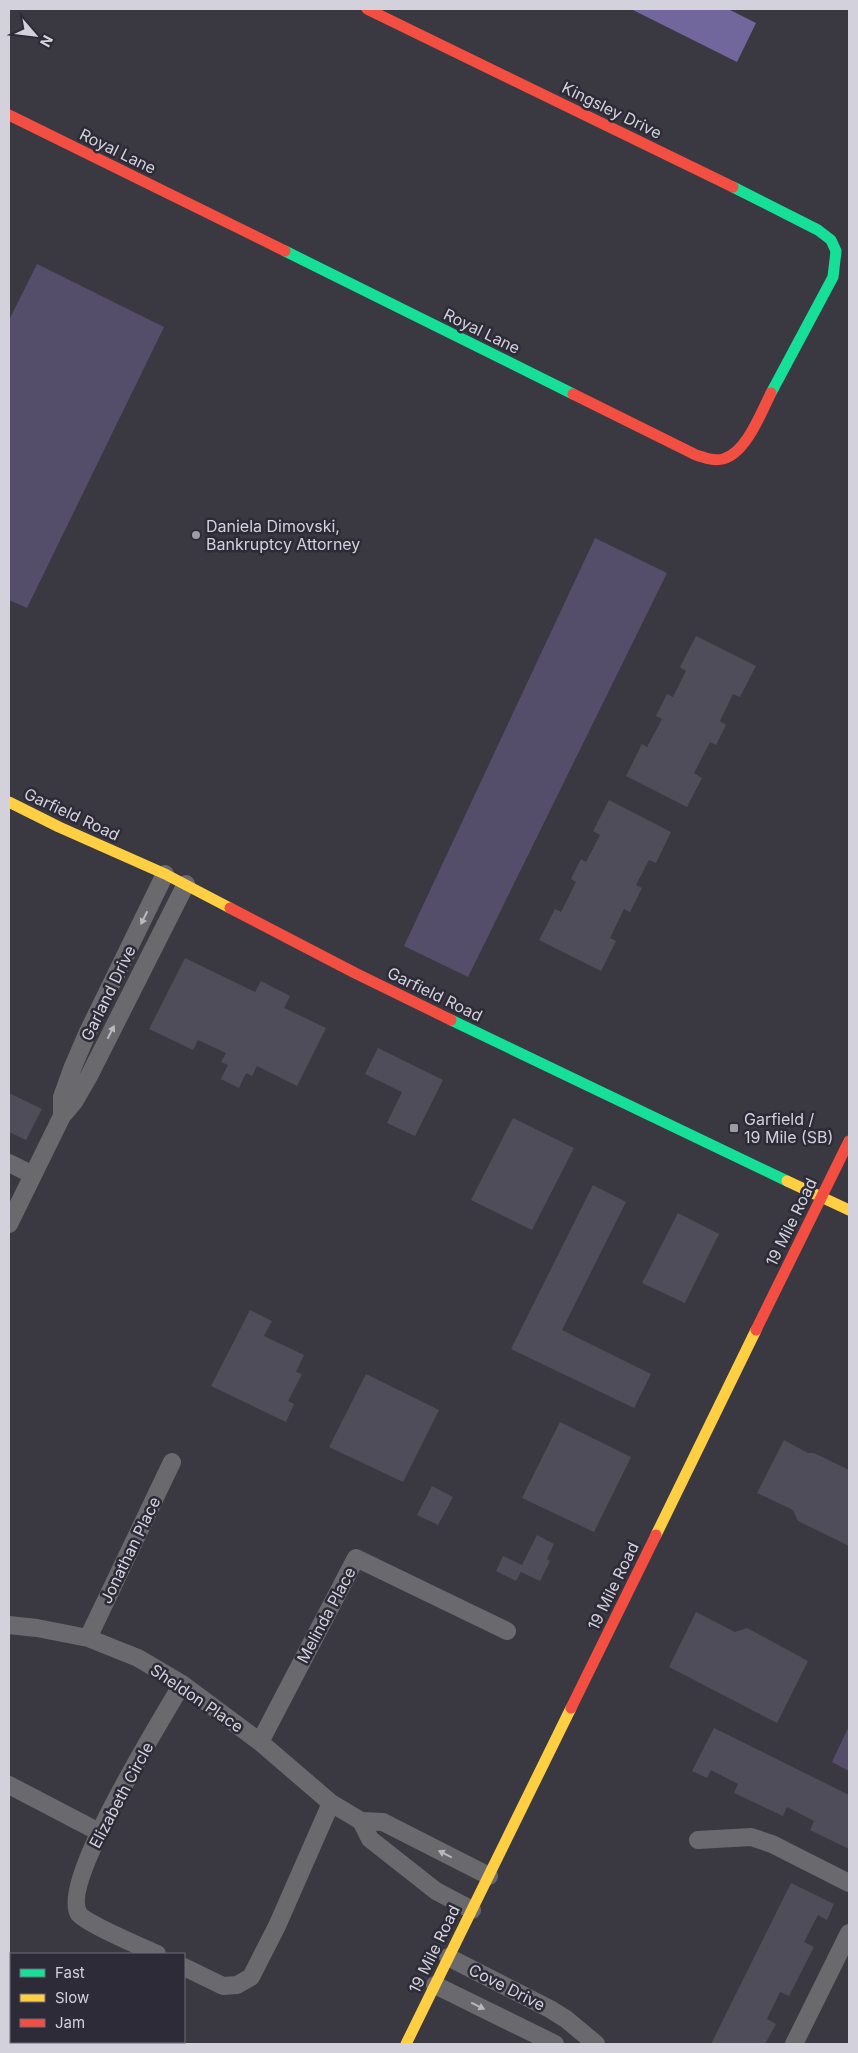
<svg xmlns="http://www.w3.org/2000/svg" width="858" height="2053" viewBox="0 0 858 2053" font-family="Inter,sans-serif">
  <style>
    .green { fill: #544e6b }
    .water { fill: #72679c }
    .building { fill: #504d5b }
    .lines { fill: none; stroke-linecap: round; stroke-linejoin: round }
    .street { stroke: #6a696e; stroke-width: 18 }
    .fast { stroke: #16e098; stroke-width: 11 }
    .slow { stroke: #ffcf43; stroke-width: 11 }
    .jam { stroke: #f24e42; stroke-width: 11 }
    .oneway { fill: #b9b7c0 }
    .poi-dot { fill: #9d9ba5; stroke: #2e2b39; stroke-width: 2 }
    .labels { text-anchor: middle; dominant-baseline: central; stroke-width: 5; stroke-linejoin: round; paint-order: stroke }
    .street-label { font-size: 16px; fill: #d3d1db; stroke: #2e2b39 }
    .poi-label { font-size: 16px; fill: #d3d1db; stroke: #2e2b39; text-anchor: start }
  </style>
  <rect width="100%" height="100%" fill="#3a3840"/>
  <path class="green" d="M37,264L164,327L27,608L9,600V320Z
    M595,538L667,573L468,977L404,946Z
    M849,1726V1771L832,1762Z"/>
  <path class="water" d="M631,9H728L756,23L737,62Z"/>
  <path class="building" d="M696,636L756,666L740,697L733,694L720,721L726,725L716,745L710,742L694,773L702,778L687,807L626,776L642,744L647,747L662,719L656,716L667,694L673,697L686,671L680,667Z
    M609,800L671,832L656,863L649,860L636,885L642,888L630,912L624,909L610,938L616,941L601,971L539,940L555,909L561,912L576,882L571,879L581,859L586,862L600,835L593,831Z
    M185,958L255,992L261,981L290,996L284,1008L326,1028L297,1086L257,1066L252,1076L246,1073L239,1088L221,1079L228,1065L221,1062L226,1053L198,1040L193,1050L149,1029Z
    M378,1048L443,1080L415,1136L387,1123L402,1092L365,1074Z
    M9,1093L42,1109L26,1140L9,1132Z
    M513,1118L574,1148L532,1230L471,1200Z
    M593,1185L626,1202L562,1330L651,1374L634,1408L511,1349Z
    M678,1213L719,1234L685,1303L642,1283Z
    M250,1310L272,1321L264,1336L304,1355L296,1372L302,1374L288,1401L294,1404L286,1422L211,1386Z
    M366,1374L439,1410L403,1482L329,1447Z
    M560,1422L631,1457L594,1532L522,1498Z
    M784,1440L808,1453H814L849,1470V1546L798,1521L793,1510L757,1493Z
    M432,1486L453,1497L438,1525L417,1515Z
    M537,1535L554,1544L547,1559L550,1561L540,1581L521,1572L516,1581L496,1571L503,1556L522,1565Z
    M696,1612L735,1632L747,1628L808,1661L777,1723L669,1667Z
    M714,1728L849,1795V1849L810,1830L814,1821L787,1807L783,1816L734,1793L738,1784L711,1770L707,1778L692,1771Z
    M791,1883L834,1904L827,1920L818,1915L804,1942L814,1947L789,1996L780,1992L767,2019L776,2024L765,2044H711Z"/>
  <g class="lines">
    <path class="street" d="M62,1116V1097L72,1069L87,1034L165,874
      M9,1163L33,1175
      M9,1224L62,1116L74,1102L89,1076L186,884
      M9,1625L37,1628L88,1638L138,1658L182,1684L260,1742L331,1803L361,1821
      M88,1638L172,1462
      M260,1742L356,1558L507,1631
      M9,1785L99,1832
      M698,1840L751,1837L772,1844L849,1883
      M472,1910L436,1891L370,1839L361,1821L383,1822L489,1876
      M157,1954C142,1947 87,1924 79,1914C59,1883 162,1719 182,1684
      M448,1957L550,2009L566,2019L596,2044
      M184,1967L223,1986L237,1985L251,1977L277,1926L331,1803
      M435,1985L555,2044
      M794,2044L849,1933"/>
    <path class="fast" d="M733,187L818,230L831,240L836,251L833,277L771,393
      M285,251L573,394
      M451,1020L787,1181"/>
    <path class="slow" d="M9,802L59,827L165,874L230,908
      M787,1181L849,1210
      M656,1535L756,1330
      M406,2044L571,1708"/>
    <path class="jam" d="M367,9L733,187
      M9,115L285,251
      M573,394L696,455C705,458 714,461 723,459C746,453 761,413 771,393
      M230,908L355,973L451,1020
      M756,1330L849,1141
      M571,1708L656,1535"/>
  </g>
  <defs><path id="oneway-solid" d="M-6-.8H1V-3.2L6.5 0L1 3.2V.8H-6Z" transform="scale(1.25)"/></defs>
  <g class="oneway">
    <use href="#oneway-solid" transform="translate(144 918) rotate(116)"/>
    <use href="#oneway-solid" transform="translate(111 1032) rotate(-63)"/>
    <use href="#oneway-solid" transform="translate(445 1854) rotate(-153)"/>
    <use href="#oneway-solid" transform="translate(478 2006) rotate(26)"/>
  </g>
  <g class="poi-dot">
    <circle cx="196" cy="535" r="5"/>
    <rect x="729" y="1123" width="10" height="10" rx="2.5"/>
  </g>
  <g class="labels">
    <g class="street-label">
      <text transform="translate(612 110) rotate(26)">Kingsley Drive</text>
      <text transform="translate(118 151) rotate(26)">Royal Lane</text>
      <text transform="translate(482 331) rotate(26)">Royal Lane</text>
      <text transform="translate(72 814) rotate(25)">Garfield Road</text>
      <text transform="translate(108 993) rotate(-64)">Garland Drive</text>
      <text transform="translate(435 994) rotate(26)">Garfield Road</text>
      <text transform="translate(791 1222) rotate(-64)">19 Mile Road</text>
      <text transform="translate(130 1550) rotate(-64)">Jonathan Place</text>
      <text transform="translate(613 1586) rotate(-64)">19 Mile Road</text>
      <text transform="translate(326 1615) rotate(-62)">Melinda Place</text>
      <text transform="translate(197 1698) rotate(34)">Sheldon Place</text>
      <text transform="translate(121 1795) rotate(-62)">Elizabeth Circle</text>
      <text transform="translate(434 1949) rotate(-64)">19 Mile Road</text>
      <text transform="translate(507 1987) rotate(27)">Cove Drive</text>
    </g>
    <g class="poi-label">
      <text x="206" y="526">Daniela Dimovski,<tspan x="206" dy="18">Bankruptcy Attorney</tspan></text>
      <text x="744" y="1119">Garfield /<tspan x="744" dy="18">19 Mile (SB)</tspan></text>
    </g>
  </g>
  <rect width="858" height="2053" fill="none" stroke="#d3d1db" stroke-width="20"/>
  <rect x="10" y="1953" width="175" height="90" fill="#2e2b39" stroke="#706d7a"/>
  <rect x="20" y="1969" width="25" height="8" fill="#16e098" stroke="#706d7a"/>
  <text x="55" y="1978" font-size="15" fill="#d3d1db">Fast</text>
  <rect x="20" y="1994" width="25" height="8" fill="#ffcf43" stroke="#706d7a"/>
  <text x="55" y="2003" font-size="15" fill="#d3d1db">Slow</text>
  <rect x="20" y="2019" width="25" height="8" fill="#f24e42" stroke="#706d7a"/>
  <text x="55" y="2028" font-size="15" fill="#d3d1db">Jam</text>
  <g transform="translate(35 35) rotate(118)" stroke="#2e2b39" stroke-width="4" paint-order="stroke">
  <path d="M0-4L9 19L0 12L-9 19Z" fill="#d3d1db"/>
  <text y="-8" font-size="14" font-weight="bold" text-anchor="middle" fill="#d3d1db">N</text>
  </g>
</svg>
